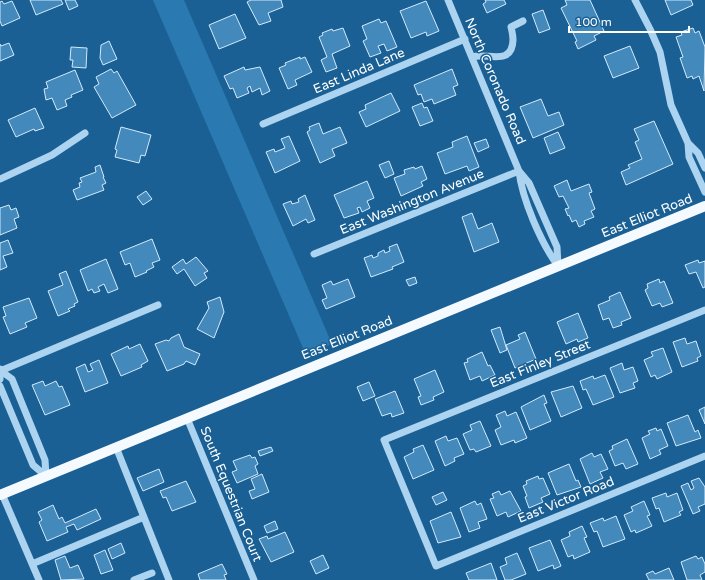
<svg xmlns="http://www.w3.org/2000/svg" width="705" height="580" viewBox="0 0 705 580" font-family="'Varela Round',sans-serif">
  <style>
    .green { fill: #2a79b1 }
    .building { fill: #4389bb; stroke: #d3eafb }
    .lines { fill: none; stroke-linecap: round; stroke-linejoin: round }
    .minor { stroke: #acd4f0; stroke-width: 7 }
    .major { stroke: #f5faff; stroke-width: 10 }
    .labels { text-anchor: middle; dominant-baseline: central; stroke-width: 3; stroke-linejoin: round; paint-order: stroke }
    .street-label { font-size: 13px; fill: #fff; stroke: #1a6094 }
  </style>
  <rect width="100%" height="100%" fill="#1a6094"/>
  <path class="green" d="M153,0H184L332,344L306,355Z"/>
  <path class="building" d="M30,0H61L63,4L36,15Z
    M65,0H75L78,6L69,10Z
    M251,0H281L283,7L268,13L271,21L259,25L247,2Z
    M485,0H504L506,4L487,13L483,4L486,2Z
    M565,0H590L604,31L594,36L596,40L578,49L575,42L577,41L561,8L567,5Z
    M665,0H691L693,5L671,15Z
    M2,1L4,4L12,1L20,18L2,26L0,21V2Z
    M426,1L439,31L427,36L426,32L411,38L400,11Z
    M543,10L550,29L539,33L532,14Z
    M235,14L246,38L219,49L209,25Z
    M379,19L381,23L386,21L397,47L387,51L384,44L378,46L381,53L370,57L363,41L367,39L362,26Z
    M343,28L350,46L332,54L337,68L326,72L321,60L327,57L319,37L323,35L322,33L332,29L333,31Z
    M693,28L695,33L699,31L705,47L704,91L699,76L693,79L692,76L687,78L680,58L683,57L676,37L682,35L681,32Z
    M109,41L117,59L103,65L100,58L101,45Z
    M9,43L14,55L0,61V44L1,46Z
    M630,46L639,68L613,78L604,56Z
    M71,47L87,48L86,68L72,67L73,60H70Z
    M300,57V59L305,57L312,72L295,80L297,85L288,89L279,68L286,65L285,63Z
    M244,67L245,70L260,67L270,91L262,95L260,88L252,92L250,86L247,88L249,93L237,98L233,88L230,89L224,76Z
    M111,69L114,73L117,71L136,105L112,118L94,87L99,84L96,77Z
    M452,69L458,85L453,87L456,95L434,104L432,99L424,102L421,94L418,95L414,85Z
    M75,70L83,90L71,95L72,97L65,100L67,106L57,110L52,98L46,100L44,89L48,88L46,82Z
    M391,93L400,111L366,127L359,112L366,109L365,105Z
    M541,99L548,116L559,112L564,125L533,138L520,107Z
    M422,103L424,108L427,107L433,121L420,126L412,107Z
    M35,108L44,128L35,131L34,129L16,137L8,120Z
    M654,121L673,164L626,185L621,172L630,168L628,165L642,159L635,142L639,140L634,129Z
    M319,123L323,134L340,127L347,143L332,149L335,156L320,163L307,132L310,130L309,127Z
    M121,127L151,135L145,156L141,155L139,163L115,157L117,150L115,149Z
    M558,132L565,148L550,154L544,138Z
    M289,136L300,161L275,173L266,152L274,149L275,152L285,148L281,139Z
    M467,136L479,167L469,171L467,166L445,174L437,153L453,147L452,142Z
    M486,139L489,147L478,152L474,143Z
    M389,161L394,174L385,178L379,165Z
    M100,165L104,177H103L106,183L102,185L104,190L77,200L73,190L80,187L79,183L82,182L80,178L96,172L95,167Z
    M422,166L427,179L421,182L423,186L401,196L394,178L405,174L404,170L414,167L415,169Z
    M567,180L571,191L589,184L592,192L589,193L595,209L591,211L594,217L584,221L585,224L579,227L576,220L572,222L569,215L568,216L565,209L569,208L563,196L559,197L554,186Z
    M367,181L374,198L367,201L370,208L362,212L360,207L357,208L359,213L344,218L334,195Z
    M146,191L152,199L143,205L137,197Z
    M305,195L315,220L308,223L306,219L293,226L283,204L291,201L292,204L299,202L298,199Z
    M9,205L11,210L16,208L19,217L14,219L17,228L0,235V208Z
    M472,213L478,229L492,223L499,242L474,252L462,217Z
    M152,239L160,260L152,263L154,267L146,271L147,272L135,277L130,263L125,265L120,252Z
    M8,240L13,253L3,256L7,267L0,270V243Z
    M397,244L404,262L392,267L393,269L371,277L364,258L372,255L373,258L378,256V253L384,250L385,253L390,251L389,247Z
    M196,257L208,271L204,273L207,278L195,286L184,269L177,274L172,267L183,259L186,264Z
    M106,259L118,289L108,293L104,284L98,287L100,291L94,293L92,289L88,291L80,270Z
    M698,260L699,263L705,261V287L703,288L696,272L689,274L685,265Z
    M66,271L78,302L74,304L75,306L68,309L70,311L58,316L48,291L63,285L59,274Z
    M415,277L417,283L409,286L406,280Z
    M348,279L355,297L326,309L322,300L327,298L322,285L331,281L333,285Z
    M659,279L660,283L664,281L673,303L662,307L660,303L652,306L645,290L648,288L647,284Z
    M620,292L631,318L621,322L622,325L613,328L609,318L603,320L598,305L610,300L609,297Z
    M220,297L224,312L214,338L197,329L209,308L207,302Z
    M29,298L37,318L25,323L27,327L10,334L3,317L6,316L3,307Z
    M578,313L588,338L578,342L577,339L566,344L557,322Z
    M500,327L507,350L500,353L491,330Z
    M525,332L536,359L515,368L506,345L520,339L518,335Z
    M179,334L184,347L200,354L195,365L186,361L184,364L167,371L155,344L166,340L169,341L171,338Z
    M685,338L687,344L696,341L701,356L697,358L698,361L682,367L673,342Z
    M140,344L148,361L141,365L142,367L121,376L111,354L128,346L129,349Z
    M663,348L672,372L657,379L655,375L651,377L644,360L653,356L651,352Z
    M482,352L488,366L490,365L495,375L482,381L480,376L470,380L464,363L468,362L467,359Z
    M99,360L108,383L85,392L76,368L85,364L88,372L93,370L90,364Z
    M622,363L624,370L633,367L638,381L633,383L635,388L620,393L610,368Z
    M435,370L444,392L433,397L434,400L421,405L418,397L421,396L414,379Z
    M605,375L614,397L593,405L586,389L583,390L580,381L593,376L594,379Z
    M43,381L45,386L56,381L59,387L62,386L70,405L45,415L32,385Z
    M369,382L375,396L363,401L357,387Z
    M573,386L582,408L561,417L551,392Z
    M395,391L404,413L392,417L391,413L382,416L375,399Z
    M544,395L547,403L544,404L551,421L530,430L521,407Z
    M705,407V424L699,410Z
    M505,411L507,416L516,412L527,438L515,443L514,440L501,445L495,430L501,427L496,415Z
    M688,415L695,432L698,430L701,438L676,446L667,423Z
    M480,421L491,446L476,452L474,449L470,450L463,434L472,430L470,425Z
    M656,428L657,431L661,429L668,446L659,450L661,454L650,459L642,438L650,434L648,431Z
    M446,436L448,441L457,438L464,454L454,458L455,461L445,466L435,441Z
    M627,439L638,464L626,469L623,463L615,466L609,451L613,449L612,446Z
    M423,445L434,470L413,479L404,457L414,452L413,449Z
    M271,447L273,451L260,456L258,451Z
    M592,453L594,457L601,454L608,469L600,472L603,478L590,484L580,459Z
    M250,455L252,458L255,457L258,464L255,466L258,474L237,483L232,472L237,470L233,461Z
    M569,464L576,481L578,480L581,487L557,495L548,473Z
    M159,469L164,482L143,491L137,478Z
    M262,474L269,492L252,499L249,491L255,489L251,479Z
    M538,476L539,479L543,478L550,494L541,498L543,502L529,508L525,497L527,496L523,486L527,484L526,481Z
    M699,478L705,487V504L698,507L700,511L693,514L681,486L688,483L691,490L694,488L691,481Z
    M186,481L196,502L172,511L166,497L163,498L160,491Z
    M499,491L501,495L510,491L521,511L508,517L506,512L497,516L490,499L494,498L492,494Z
    M443,492L447,500L436,505L432,497Z
    M666,493L667,497L677,493L683,510L679,512L681,515L664,522L659,508L656,509L652,498Z
    M475,501L477,505L481,503L487,519L478,522L480,528L469,532L460,508Z
    M644,501L650,515L647,516L652,526L636,533L635,530L631,532L624,515L633,511L631,507Z
    M53,505L59,519L62,517L65,523L96,509L101,519L77,530L74,524L66,527L68,532L47,541L39,522L42,520L38,512Z
    M451,512L461,537L438,543L430,521Z
    M616,516L625,539L603,547L597,531L594,532L590,523L603,518L604,521Z
    M275,521L278,529L267,533L264,526Z
    M582,526L587,537L584,538L590,552L574,559L573,555L568,557L561,540L570,536L569,532Z
    M285,532L294,552L271,562L259,539L267,536L268,539Z
    M550,540L561,566L554,569L553,565L538,571L529,548Z
    M121,543L125,553L112,559L108,549Z
    M105,550L113,570L101,574L94,555Z
    M517,553L526,574L511,580H505L500,567L507,564L505,558Z
    M323,555L329,568L316,574L310,561Z
    M65,556L70,568L78,565L84,579L61,580L55,560Z
    M696,556L698,559L702,557L705,564V572L700,575L702,580H687L681,562Z
    M491,563L497,580H469L466,573Z
    M222,564L227,574L224,575L226,580H200L198,574Z
    M669,568L674,580H649L646,574L653,571L655,574Z"/>
  <g class="lines">
    <path class="minor" d="M448,0L519,171C522,199 541,243 558,266
      M635,0L650,29L660,52L671,105L688,143L689,157L705,192
      M472,57C487,52 512,67 513,40C513,36 512,31 511,27L523,21
      M263,124L465,39
      M688,143L698,153L705,168
      M519,171L529,183L557,247L558,265
      M0,179L52,155L85,133
      M314,254L519,171
      M705,310L384,440L436,566L705,456
      M0,369V379
      M0,371L158,305
      M1,371L12,379L45,460L46,476
      M0,386L33,465L46,476
      M187,418L254,580
      M116,447L169,580
      M2,494L39,580
      M32,564L144,517
      M134,580L152,573"/>
    <path class="major" d="M0,495L705,206"/>
  </g>
  <g class="labels">
    <g class="street-label">
      <text transform="translate(359 71) rotate(-23)">East Linda Lane</text>
      <text transform="translate(495 81) rotate(67)">North Coronado Road</text>
      <text transform="translate(412 202) rotate(-22)">East Washington Avenue</text>
      <text transform="translate(647 216) rotate(-22)">East Elliot Road</text>
      <text transform="translate(347 338) rotate(-22)">East Elliot Road</text>
      <text transform="translate(540 364) rotate(-22)">East Finley Street</text>
      <text transform="translate(231 494) rotate(68)">South Equestrian Court</text>
      <text transform="translate(566 500) rotate(-22)">East Victor Road</text>
    </g>
  </g>
  <path d="M569 26v6h120v-6" fill="none" stroke="#ffffff" stroke-width="2"/>
  <text x="575" y="26" font-size="12" fill="#ffffff" stroke="#1a6094" stroke-width="3" paint-order="stroke">100 m</text>
</svg>
